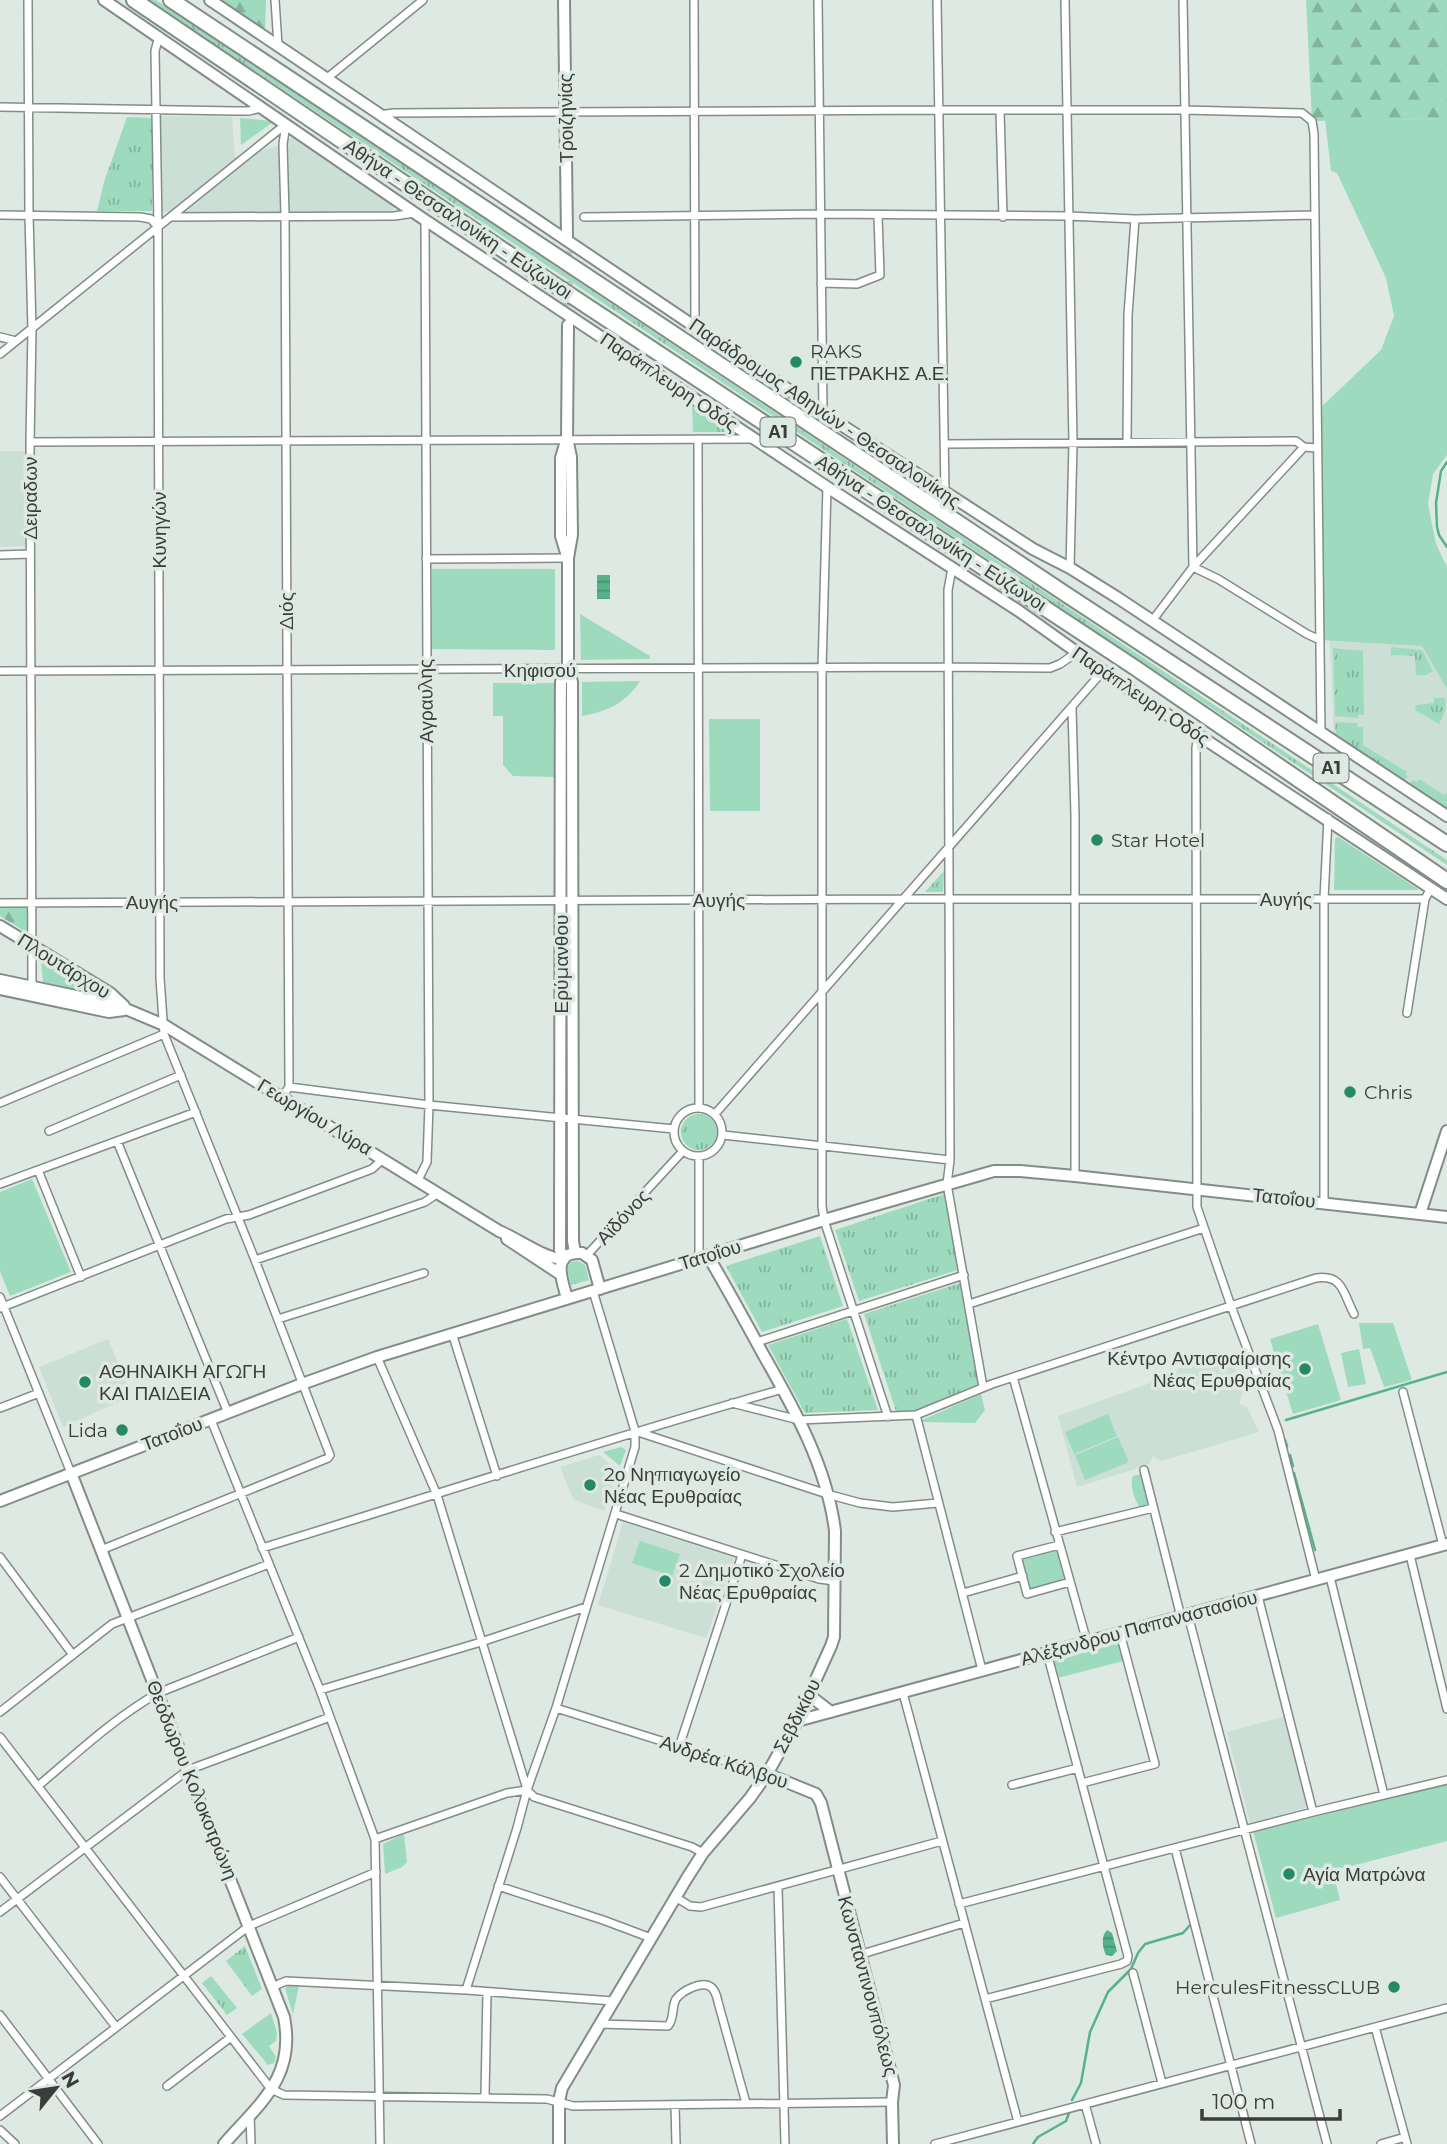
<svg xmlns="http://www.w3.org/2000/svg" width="1447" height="2144" viewBox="0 0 1447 2144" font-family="Montserrat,sans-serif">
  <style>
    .built { fill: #ccdfd6 }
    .grass { fill: url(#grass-tufts) }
    .forest { fill: url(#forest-firs) }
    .park { fill: #9edbbe }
    .water { fill: url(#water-rules) }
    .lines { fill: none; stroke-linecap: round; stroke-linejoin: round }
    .stream { stroke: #55b28b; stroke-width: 2.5 }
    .secondary-tunnel { stroke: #bdc7c1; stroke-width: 10; stroke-dasharray: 10 5; stroke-linecap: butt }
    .street-casing { stroke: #838d87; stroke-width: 10 }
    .secondary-casing { stroke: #838d87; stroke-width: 14 }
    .highway-casing { stroke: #838d87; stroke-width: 18 }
    .street { stroke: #fff; stroke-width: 7 }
    .secondary { stroke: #fff; stroke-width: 10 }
    .highway { stroke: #fff; stroke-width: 14 }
    .poi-dot { fill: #248964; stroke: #dee9e3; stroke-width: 2.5 }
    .labels { text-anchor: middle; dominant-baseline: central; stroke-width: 7; stroke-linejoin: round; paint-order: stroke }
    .shield { fill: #dee9e3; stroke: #6a716d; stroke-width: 2 }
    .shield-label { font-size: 18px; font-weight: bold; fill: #393e3b }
    .street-label { font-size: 19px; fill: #393e3b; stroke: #dee9e3 }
    .poi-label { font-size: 19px; fill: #393e3b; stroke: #dee9e3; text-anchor: start }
  </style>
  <defs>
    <pattern id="grass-tufts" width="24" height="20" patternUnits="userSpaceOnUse" patternTransform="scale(1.75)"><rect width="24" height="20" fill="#9edbbe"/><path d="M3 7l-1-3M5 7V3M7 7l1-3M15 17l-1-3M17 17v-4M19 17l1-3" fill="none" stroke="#82b39c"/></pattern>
    <pattern id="forest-firs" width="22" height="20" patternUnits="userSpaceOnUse" patternTransform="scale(1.75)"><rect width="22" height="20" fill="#9edbbe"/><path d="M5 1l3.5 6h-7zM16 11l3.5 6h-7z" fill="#82b39c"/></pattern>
    <pattern id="water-rules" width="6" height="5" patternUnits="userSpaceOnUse" patternTransform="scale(1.75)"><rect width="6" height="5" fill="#55b28b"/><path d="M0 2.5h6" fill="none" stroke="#479273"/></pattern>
  </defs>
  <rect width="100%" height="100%" fill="#dee9e3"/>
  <path class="built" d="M160,116L232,117L235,157L278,146L296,135L396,203L391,214L160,212Z
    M0,451H27V546L0,547Z
    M1329,626L1418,630L1447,678V813L1334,738Z
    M108,1339L132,1396L63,1427L39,1367Z
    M1228,1352L1244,1389L1239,1404L1247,1407L1259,1432L1162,1461L1153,1456L1148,1465L1077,1487L1058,1416L1147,1384L1182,1367Z
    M599,1455L617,1470L604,1511L573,1499L560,1467Z
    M623,1522L734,1558L706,1638L598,1605Z
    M1286,1716L1308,1803L1305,1808L1250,1823L1227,1732Z"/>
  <path class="grass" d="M148,0H156L1447,860V865Z
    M127,117L152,118V211H97L104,182Z
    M692,406L730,432H693Z
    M1391,647L1422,650L1433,671L1426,675H1416L1415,656L1391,655Z
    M1333,648L1363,651L1364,715H1358V718L1335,716Z
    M1434,698H1445C1447,708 1444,715 1439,724L1415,710L1416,705L1434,703Z
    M1335,722L1357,723L1358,727H1363V745L1407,772L1405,775L1408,776L1404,782L1336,737Z
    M1419,779L1444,795L1447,793V811L1409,785L1413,780L1417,782Z
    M944,871L943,892H925Z
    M681 1132a18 18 0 1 1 36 0a18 18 0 1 1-36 0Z
    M944,1194L958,1270L859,1301L835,1230Z
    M820,1236L843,1306L762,1332L726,1266Z
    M578,1261L585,1265L589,1280L571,1285L567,1268L571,1262Z
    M960,1283L978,1384L915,1411H896L864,1314Z
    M847,1319L878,1410L805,1413L768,1345Z
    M245,1946L262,1989L252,1996L226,1961Z
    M211,1976L237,2008L227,2015L202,1983Z"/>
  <path class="forest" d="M222,0H266L265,29Z
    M1306,0H1447V119L1312,121Z
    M31,904L29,934L0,916V905Z"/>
  <path class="park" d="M240,118L273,121V122L241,145Z
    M1447,119V455L1433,474L1428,504L1436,544L1447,567V689L1422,646L1320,640L1316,412L1381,350L1394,316L1386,278L1337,173L1331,171L1325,120Z
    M432,569H555V650L432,649Z
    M580,614L650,656V659L581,660Z
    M640,681C625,704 608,711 582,716V682Z
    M493,683H554V777L513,776L503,765V716H493Z
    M709,719H760V811H710Z
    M1338,837L1418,889V890H1334L1335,838Z
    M41,960L97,994L43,982Z
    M32,1179L71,1272L10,1296L0,1271V1192Z
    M1359,1323H1393L1412,1380L1384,1387L1370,1348L1363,1349Z
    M1318,1324L1341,1400L1293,1414L1270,1339Z
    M1359,1349L1366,1384L1348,1387L1341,1353Z
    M981,1394L985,1410L975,1423L922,1422V1420Z
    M1108,1414L1117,1436L1074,1454L1065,1432Z
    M1118,1437L1129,1462L1085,1480L1075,1455Z
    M621,1447L626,1450L620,1466L603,1452Z
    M1140,1474L1149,1505L1141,1509C1135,1502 1129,1484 1133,1476Z
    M640,1541L680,1554L672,1576L632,1563Z
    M1056,1549L1065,1580L1029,1590L1020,1559Z
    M1119,1643L1123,1661L1058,1678L1054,1661Z
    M1447,1783V1841L1333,1871L1340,1900L1276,1918L1253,1831Z
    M404,1834L407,1862L402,1867L385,1874L383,1844Z
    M291,1984L299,1985L293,2015L285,1988Z
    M271,2013L277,2033L276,2041L269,2046L276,2057L274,2063L268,2065L242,2034Z"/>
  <path class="water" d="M597,575H610V599H597Z
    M1107,1930L1112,1933L1117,1951L1112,1956L1106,1955C1102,1947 1101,1936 1107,1930Z"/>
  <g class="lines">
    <path class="stream" d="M1447,462L1441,471L1436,503L1437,527L1439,535L1447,547
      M1286,1420L1447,1372
      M1285,1440L1287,1446
      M1290,1455L1293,1466
      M1294,1473L1315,1550
      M1072,2100L1081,2083L1090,2032L1108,1992L1131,1969L1138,1953L1145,1944L1183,1933L1191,1924
      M1033,2144L1038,2137L1066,2121L1069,2113"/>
    <path class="secondary-tunnel" d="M567,236L568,322"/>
    <defs>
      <path id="street" d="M28,0L29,215L32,329L30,442L32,988
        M275,0L278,45
        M694,0L695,327
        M818,0L823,413
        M937,0L945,493
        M1065,0L1073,443L1070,568
        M1183,0L1193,567L1218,579L1307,634L1320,640
        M326,79L423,0
        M0,107L235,111H249L261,108
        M1000,111L1003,217
        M380,115L393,113L939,110H1184L1302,113L1312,121L1314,134L1321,732
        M0,215L140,217L151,219L157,226
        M171,217L394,216L415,213
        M584,217L820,214L1068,216L1135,219L1314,215
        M821,283L857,284L880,275L878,216
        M0,337L16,341
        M0,354L286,124
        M698,439L699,1107
        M30,442L754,439
        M1127,442L1128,315L1135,219
        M945,444L1296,441L1304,447
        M827,487L822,669V1206L824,1220L888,1417
        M0,555L30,554
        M426,559L568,558
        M952,568L948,590L950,1160L947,1184L983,1387
        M1152,621L1193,567L1304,447L1317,448
        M0,671L947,667L1050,668L1060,664L1076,653
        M1072,708L1075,815V1176
        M1198,734L1196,748L1197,1207L1231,1306L1278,1430L1316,1580
        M0,903L904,899H1425L1431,888
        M1407,1013L1425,899
        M289,1087L429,1105L674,1129
        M282,1097L289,1087L285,215L283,144L286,124
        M0,1103L164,1034
        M674 1132a24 24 0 1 1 48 0a24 24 0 1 1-48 0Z
        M715,1114L1103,671
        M49,1131L181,1075
        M723,1135L950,1160
        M117,1141L228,1413
        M699,1157V1259
        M38,1170L81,1277
        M418,1180L427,1162L429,1105L425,220
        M0,1184L196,1112
        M1324,1202V899L1328,818
        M587,1255L683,1151
        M255,1260L425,1202L438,1193
        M0,1297L71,1473
        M969,1304L1204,1228
        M0,1308L226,1219L249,1215L372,1169L383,1159
        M278,1319L424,1273
        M452,1333L497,1476
        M757,1342L964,1275
        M377,1357L437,1495L527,1789
        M1013,1377L1087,1642
        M1403,1392L1443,1545
        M732,1403L799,1420L916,1415L992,1384L1316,1278C1343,1274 1343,1293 1354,1314
        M0,1408L39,1393
        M916,1415L982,1670
        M211,1420L320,1690L375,1839L380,2144
        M635,1431L827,1494L860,1503L893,1507L938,1503
        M1144,1470L1181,1617
        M616,1514L819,1579L835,1581
        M1055,1532L1153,1508
        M1059,1545L1017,1556L1027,1594L1070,1582
        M262,1548C436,1495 608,1438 783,1389
        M101,1550L328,1458L330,1455L255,1260L164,1034L160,978L158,227L155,51L159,36
        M1410,1555L1447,1709
        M0,1557L73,1655
        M1330,1577L1384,1795
        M963,1593L1023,1576
        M1258,1596L1313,1812
        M1188,1615L1327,2144
        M320,1690L481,1642L586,1607
        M903,1693L1018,2122
        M556,1708L767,1774
        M0,1712L112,1624L269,1564
        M0,1737L271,2089L284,2095L547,2099L573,2106L892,2102
        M679,1747L742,1555
        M1082,1783L1155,1764L1120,1633
        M1012,1785L1078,1768
        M38,1786C76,1754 114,1718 158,1693L299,1637
        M527,1790L534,1797L692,1847L703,1853
        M375,1839L507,1793L527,1790
        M1175,1848L1251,2144
        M0,1877L116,2027
        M498,1886L603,1920L651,1938
        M778,1887L785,2144
        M675,1897L690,1906L701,1907L942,1841
        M959,1904L1313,1812L1447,1780
        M0,1912L188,1770L330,1717
        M859,1955L964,1923
        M1133,1973L1162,2083
        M272,1987L286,1981L466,1990L613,2001
        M466,1990L517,1828L527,1790L556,1708L635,1447V1431L593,1291
        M985,1999L1121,1964L1127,1961L1128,1956L1047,1653
        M0,2015L98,2144
        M600,2024L668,2026C675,2018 671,2008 676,1999C682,1991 702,1980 711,1987C716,1991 717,1997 718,2002L746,2103
        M1375,2027L1407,2144
        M167,2086L231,2037
        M485,2097L487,1992
        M1085,2104L1096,2144
        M675,2105L676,2144
        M250,2114L251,2144
        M0,2116L249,1926L376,1872
        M0,2130L15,2144
        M935,2144L1447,2008
        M1381,2144L1405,2137"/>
      <path id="secondary" d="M104,0L425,220L827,487L1019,611L1127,688L1447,899
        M210,0L823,413L1033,549L1070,568L1118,598L1447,816
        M564,0L567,236
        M568,325L567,438L571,457L572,535L568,558V669L572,682L573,1241L575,1253
        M566,441L561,458V536L567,556
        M0,926L110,993L124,1006
        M0,980L114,1004L164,1025L499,1231C519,1239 544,1259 564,1259
        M0,989L109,1012L124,1010
        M1420,1214L1447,1131
        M507,1239L560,1274
        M564,1259L560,1250C561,1060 559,871 561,682L568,669
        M567,1298C562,1280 550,1251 582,1253L592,1260L600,1289
        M71,1473L284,2017C296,2077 260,2103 224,2144
        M0,1501L302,1384L377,1357L824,1220L994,1171H1020L1075,1176L1447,1217
        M809,1695L831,1712
        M797,1721L1447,1544
        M767,1774L816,1794L821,1803L894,2085L892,2102L893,2144
        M559,2144V2101L562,2088L687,1878L703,1853L750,1798L767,1774L797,1721L831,1646L834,1637L835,1531C827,1467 795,1410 763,1354C745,1321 727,1288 708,1256"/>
      <path id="highway" d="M134,0L549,281L1134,667L1447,881
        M171,0L1067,595L1447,844"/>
    </defs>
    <use href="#street" class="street-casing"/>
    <use href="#secondary" class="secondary-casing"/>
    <use href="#highway" class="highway-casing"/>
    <use href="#street" class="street"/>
    <use href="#secondary" class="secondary"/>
    <use href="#highway" class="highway"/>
  </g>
  <g class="poi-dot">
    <circle cx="796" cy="362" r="7"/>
    <circle cx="1097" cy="840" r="7"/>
    <circle cx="1350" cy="1092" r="7"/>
    <circle cx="1305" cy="1369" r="7"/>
    <circle cx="85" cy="1382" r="7"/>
    <circle cx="122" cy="1430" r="7"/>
    <circle cx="590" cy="1485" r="7"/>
    <circle cx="665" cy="1581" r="7"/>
    <circle cx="1289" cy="1874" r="7"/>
    <circle cx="1394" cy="1987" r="7"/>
  </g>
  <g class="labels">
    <g class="shield">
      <rect x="760.5" y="417.5" width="35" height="29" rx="5"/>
      <rect x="1313.5" y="753.5" width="35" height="29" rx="5"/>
    </g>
    <g class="shield-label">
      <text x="778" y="432">Α1</text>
      <text x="1331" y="768">Α1</text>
    </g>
    <g class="street-label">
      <text transform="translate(566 118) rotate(-91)">Τροιζηνίας</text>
      <text transform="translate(458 219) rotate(34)">Αθήνα - Θεσσαλονίκη - Εύζωνοι</text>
      <text transform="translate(669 382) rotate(34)">Παράπλευρη Οδός</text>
      <text transform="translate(825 413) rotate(34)">Παράδρομος Αθηνών - Θεσσαλονίκης</text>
      <text transform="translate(30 498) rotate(-90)">Δειραδων</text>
      <text transform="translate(159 530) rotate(-90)">Κυνηγών</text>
      <text transform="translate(931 533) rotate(33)">Αθήνα - Θεσσαλονίκη - Εύζωνοι</text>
      <text transform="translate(286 611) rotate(-90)">Διός</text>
      <text x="540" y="670">Κηφισού</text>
      <text transform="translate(1141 696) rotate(34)">Παράπλευρη Οδός</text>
      <text transform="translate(426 701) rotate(-91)">Αγραυλης</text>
      <text x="1286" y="899">Αυγής</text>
      <text x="719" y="900">Αυγής</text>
      <text x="152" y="902">Αυγής</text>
      <text transform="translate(561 964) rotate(-90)">Ερύμανθου</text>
      <text transform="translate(64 966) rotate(32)">Πλουτάρχου</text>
      <text transform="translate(315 1117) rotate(31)">Γεωργίου Λύρα</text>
      <text transform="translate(1284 1198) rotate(6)">Τατοΐου</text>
      <text transform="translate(623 1217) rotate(-47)">Αϊδόνος</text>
      <text transform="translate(710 1255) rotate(-17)">Τατοΐου</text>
      <text transform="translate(172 1434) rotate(-21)">Τατοΐου</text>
      <text transform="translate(1139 1628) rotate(-15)">Αλέξανδρου Παπαναστασίου</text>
      <text transform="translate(797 1716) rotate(-63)">Σεβδικίου</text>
      <text transform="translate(724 1762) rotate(18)">Ανδρέα Κάλβου</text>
      <text transform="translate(192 1780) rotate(68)">Θεόδωρου Κολοκοτρώνη</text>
      <text transform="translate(868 1986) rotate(75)">Κωνσταντινουπόλεως</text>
    </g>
    <g class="poi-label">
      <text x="810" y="351">RAKS<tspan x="810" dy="22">ΠΕΤΡΑΚΗΣ Α.Ε.</tspan></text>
      <text x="1111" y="840">Star Hotel</text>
      <text x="1364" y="1092">Chris</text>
      <text x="1291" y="1358" text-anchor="end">Κέντρο Αντισφαίρισης<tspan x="1291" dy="22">Νέας Ερυθραίας</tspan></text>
      <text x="99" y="1371">ΑΘΗΝΑΙΚΗ ΑΓΩΓΗ<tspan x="99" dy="22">ΚΑΙ ΠΑΙΔΕΙΑ</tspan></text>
      <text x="108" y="1430" text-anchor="end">Lida</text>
      <text x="604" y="1474">2ο Νηπιαγωγείο<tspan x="604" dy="22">Νέας Ερυθραίας</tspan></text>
      <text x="679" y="1570">2 Δημοτικό Σχολείο<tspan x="679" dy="22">Νέας Ερυθραίας</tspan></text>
      <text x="1303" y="1874">Αγία Ματρώνα</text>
      <text x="1380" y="1987" text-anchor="end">HerculesFitnessCLUB</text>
    </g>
  </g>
  <g transform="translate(56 2088) rotate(60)" stroke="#dee9e3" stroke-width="5" paint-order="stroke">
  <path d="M0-5L12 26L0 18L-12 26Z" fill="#393e3b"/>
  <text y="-10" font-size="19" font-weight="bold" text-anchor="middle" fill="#393e3b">N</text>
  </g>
  <path d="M1202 2109v10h138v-10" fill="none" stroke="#393e3b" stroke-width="3.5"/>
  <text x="1212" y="2109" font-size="21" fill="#393e3b" stroke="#dee9e3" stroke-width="5" paint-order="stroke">100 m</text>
</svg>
